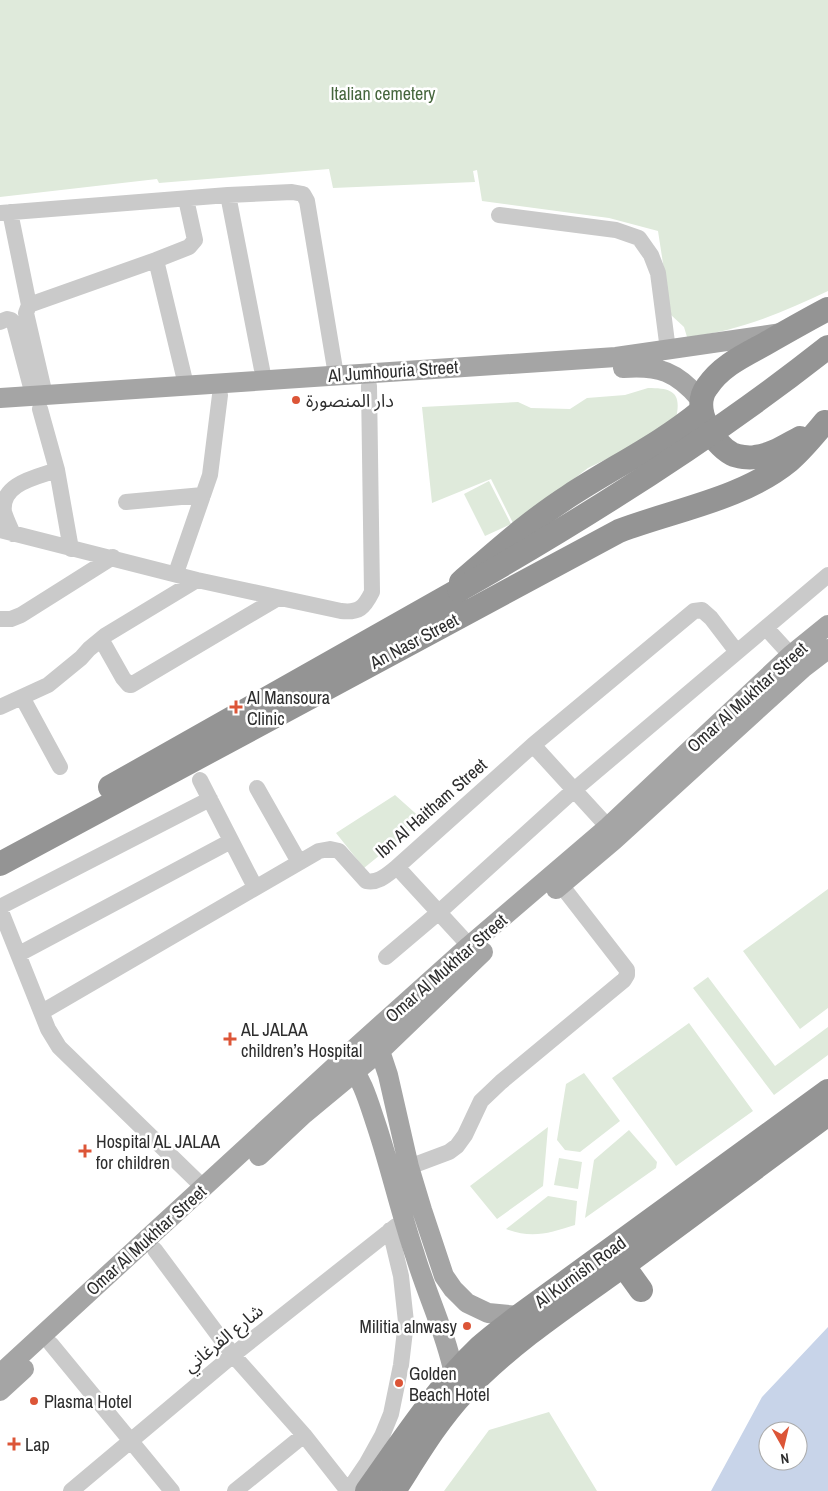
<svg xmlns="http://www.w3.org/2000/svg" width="828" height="1491" viewBox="0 0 828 1491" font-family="'Archivo Narrow','Noto Sans Arabic',sans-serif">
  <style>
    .green { fill: #dfeadb }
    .water { fill: #c8d4e9; fill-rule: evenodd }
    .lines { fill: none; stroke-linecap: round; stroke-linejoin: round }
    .minor { stroke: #cacaca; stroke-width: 16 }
    .major { stroke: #a5a5a5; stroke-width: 20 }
    .highway { stroke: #949494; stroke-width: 24 }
    .highway-bridge { stroke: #949494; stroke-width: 24 }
    .poi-dot { fill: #dc5537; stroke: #fff; stroke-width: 2 }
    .labels { text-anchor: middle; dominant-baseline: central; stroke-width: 5; stroke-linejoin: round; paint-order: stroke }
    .park-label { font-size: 18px; fill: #46663d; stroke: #fff }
    .street-label { font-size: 18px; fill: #2d2d2d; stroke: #fff }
    .poi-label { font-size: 18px; fill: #2d2d2d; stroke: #fff; text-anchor: start }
  </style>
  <rect width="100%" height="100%" fill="#fff"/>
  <path class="green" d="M0,0H828V291C784,312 737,332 687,337L684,327L671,315L658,231L609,218L482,201L477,170L473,171L475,182L333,188L329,169L159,183L157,179L0,197Z
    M648,388C672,388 682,392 676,418L617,454L588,468L514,525L491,479L432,503L422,407L518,402L531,408L570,409L587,398L625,395Z
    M489,481L511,524L485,536L464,494Z
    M395,795L423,820L364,868L336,833Z
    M828,889V1008L800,1029L743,951Z
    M708,977L775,1066L828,1027V1055L774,1095L693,988Z
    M689,1023L753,1111L676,1166L612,1078Z
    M584,1073L620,1121L580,1152L565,1150L557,1140L566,1084Z
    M548,1127L543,1186L497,1219L470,1186Z
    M629,1130L657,1162L656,1168L585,1218L594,1160Z
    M559,1158L582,1162L578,1189L554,1185Z
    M548,1196L577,1201L575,1225C550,1233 532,1239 506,1229Z
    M549,1412L597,1491H444L489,1430Z"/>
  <path class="water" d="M828,1327V1491H711L762,1397ZM768,1431H798V1461H768Z"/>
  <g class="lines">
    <path class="minor" d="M228,195L264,380
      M10,212L29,305
      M0,213L228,195L292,192L303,194L307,201L336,375
      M499,215L616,230L639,238L651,255L658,273L668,350
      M156,260L186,385
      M0,322L7,319L11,320L14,323L33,395
      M45,395L26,313L29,305L156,260L189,247L195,240L186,199
      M40,409L57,470L71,549
      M126,502L203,495
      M0,530L197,580L341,611C359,613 364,608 372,592L369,386
      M13,534C10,527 6,519 4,512C0,483 38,477 57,470
      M176,573L210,475L220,395
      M0,619H11L21,615L113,557
      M766,628L798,663
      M101,639L123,678L129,685H131L278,598
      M22,697L60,767
      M0,707L48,685L81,658L89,649L106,635L197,580
      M533,745L608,827
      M200,780L255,887
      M257,788L299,862
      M397,867L477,954
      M0,907L210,799
      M0,909L48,1029L59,1047L204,1188
      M19,954L231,841
      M386,957L438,913L574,790L828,575
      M42,1012L319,851L330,849L339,851L366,881C378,884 388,874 397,867L533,745L694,611L702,610L711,618L737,652
      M409,1167L449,1152L457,1146L465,1135L481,1101L501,1082L624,980L627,975V970L561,885
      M155,1250L233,1355L304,1435L348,1491L367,1463L382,1436L391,1414L401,1365L406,1322L401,1276L390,1230
      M51,1344L172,1491
      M71,1491L233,1355L396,1226
      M235,1491L304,1435"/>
    <path class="major" d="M623,368C659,365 677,372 700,399
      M0,398L616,357L782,333
      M556,889L614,840L803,668L828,649
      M380,1051L388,1075L409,1167L422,1210L444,1276L453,1289L467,1303L488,1313L519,1316
      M348,1062C362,1079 368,1100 375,1121C390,1165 400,1211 415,1255C427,1295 446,1333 454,1374
      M259,1156L304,1114L380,1051L483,952
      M0,1374L344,1058L469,946L608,827L791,655L828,625
      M0,1391L24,1369"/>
    <path class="highway" d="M800,438C785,446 772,455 755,457C749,458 738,457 732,454C712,443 691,408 707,387C721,366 743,356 765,344C786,332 807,320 828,309
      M461,582C496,552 530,521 569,496C613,467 660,445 701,411
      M110,787L459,590
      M0,864L619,531C674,510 743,499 789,461C802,450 814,435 825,422
      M623,1265L641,1290
      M367,1491C402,1442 436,1389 480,1347C492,1336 506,1326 519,1316L828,1091
      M394,1491C416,1457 436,1422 464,1392C511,1342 571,1303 627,1263C694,1214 761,1164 828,1114"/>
    <path class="highway-bridge" d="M459,590C587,517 713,438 828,347"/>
  </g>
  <g class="poi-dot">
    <circle cx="296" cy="400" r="5"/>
    <path d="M233.5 699.5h5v5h5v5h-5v5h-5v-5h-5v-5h5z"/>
    <path d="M227.5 1031.5h5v5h5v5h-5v5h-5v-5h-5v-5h5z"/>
    <path d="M82.5 1143.5h5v5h5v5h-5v5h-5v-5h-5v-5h5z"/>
    <circle cx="467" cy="1326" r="5"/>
    <circle cx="399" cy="1383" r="5"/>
    <circle cx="34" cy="1401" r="5"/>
    <path d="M11.5 1436.5h5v5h5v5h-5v5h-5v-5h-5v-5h5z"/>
  </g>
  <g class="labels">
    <g class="park-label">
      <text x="383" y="93">Italian cemetery</text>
    </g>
    <g class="street-label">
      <text transform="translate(393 371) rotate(-4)">Al Jumhouria Street</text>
      <text transform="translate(414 641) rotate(-28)">An Nasr Street</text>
      <text transform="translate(747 697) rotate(-42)">Omar Al Mukhtar Street</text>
      <text transform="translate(431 808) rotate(-41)">Ibn Al Haitham Street</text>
      <text transform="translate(446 968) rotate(-41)">Omar Al Mukhtar Street</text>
      <text transform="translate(146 1240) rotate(-42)">Omar Al Mukhtar Street</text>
      <text transform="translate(580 1272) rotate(-36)">Al Kurnish Road</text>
      <text transform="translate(223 1338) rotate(-39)">شارع الفرغاني</text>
    </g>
    <g class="poi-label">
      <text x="306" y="400">دار المنصورة</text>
      <text x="247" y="697">Al Mansoura<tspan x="247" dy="21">Clinic</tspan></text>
      <text x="241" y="1029">AL JALAA<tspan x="241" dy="21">children’s Hospital</tspan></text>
      <text x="96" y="1141">Hospital AL JALAA<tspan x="96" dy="21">for children</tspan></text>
      <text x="457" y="1326" text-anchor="end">Militia alnwasy</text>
      <text x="409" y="1373">Golden<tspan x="409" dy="21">Beach Hotel</tspan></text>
      <text x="44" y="1401">Plasma Hotel</text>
      <text x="25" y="1444">Lap</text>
    </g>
  </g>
  <g transform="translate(783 1446) rotate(172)"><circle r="24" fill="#ffffff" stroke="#ababab"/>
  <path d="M0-4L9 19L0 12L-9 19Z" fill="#dc5537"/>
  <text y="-8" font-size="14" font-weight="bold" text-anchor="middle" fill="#2d2d2d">N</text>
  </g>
</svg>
